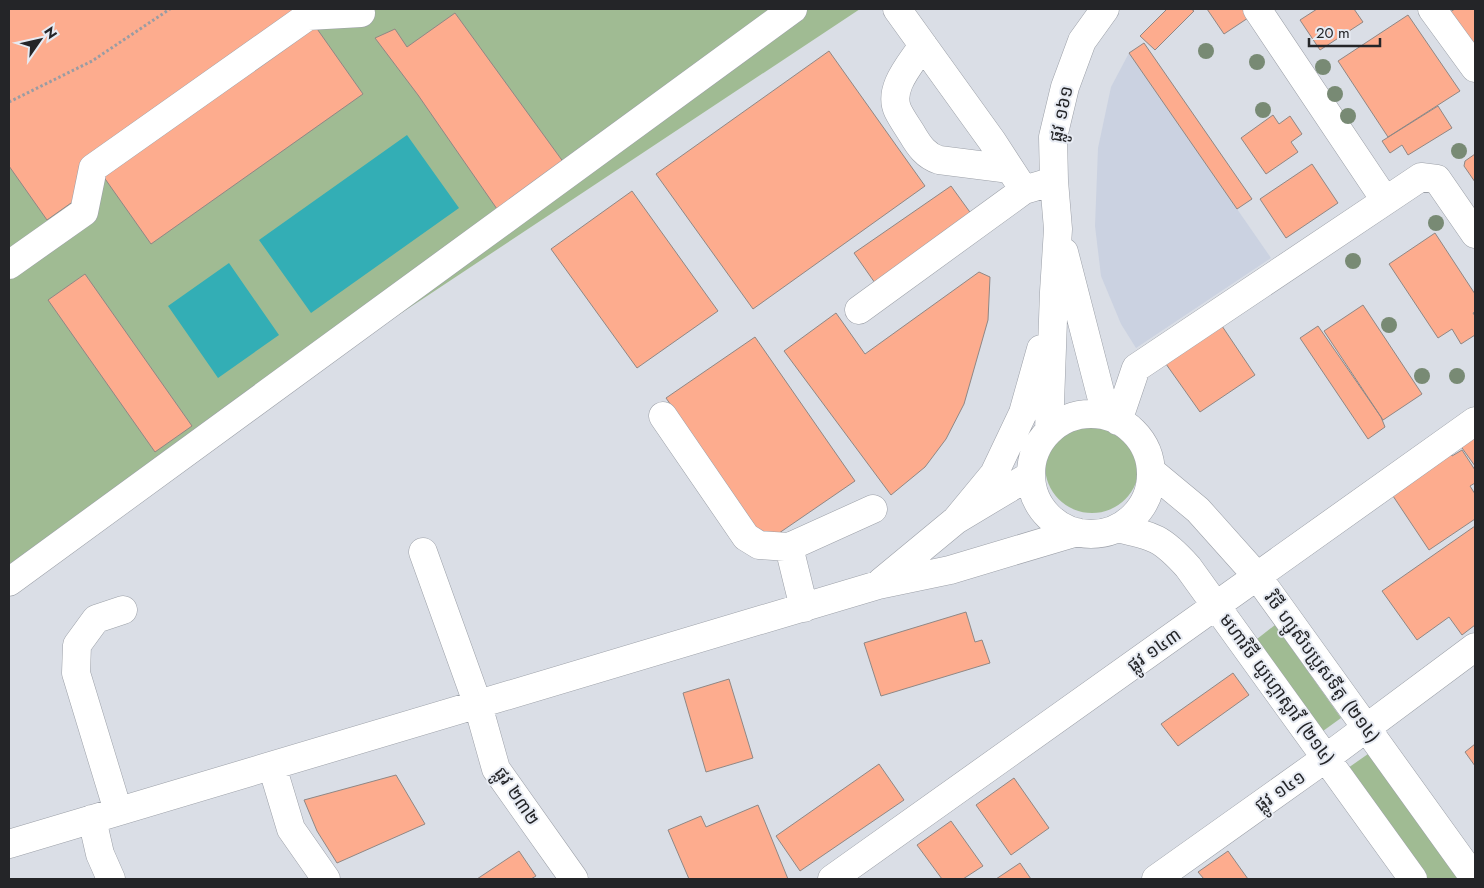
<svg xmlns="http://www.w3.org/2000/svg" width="1484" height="888" viewBox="0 0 1484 888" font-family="Jost,'Noto Sans Khmer',sans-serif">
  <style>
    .built { fill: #cbd2e1 }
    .green { fill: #a0bb93 }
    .water { fill: #33aeb5 }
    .building { fill: #fdac8e; stroke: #908784 }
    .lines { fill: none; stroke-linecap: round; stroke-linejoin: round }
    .minor-casing { stroke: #9ca0a8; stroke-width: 29 }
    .path { stroke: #999ca3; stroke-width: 3; stroke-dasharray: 2.5 2.5; stroke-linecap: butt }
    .minor { stroke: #fff; stroke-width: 28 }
    .tree { fill: #788a74 }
    .labels { text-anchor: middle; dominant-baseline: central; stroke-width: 4; stroke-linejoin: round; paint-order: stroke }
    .street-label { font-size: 18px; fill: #242528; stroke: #e7ebf3 }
  </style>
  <rect width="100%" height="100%" fill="#dadee6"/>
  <path class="built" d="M1129,53L1271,258L1136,348L1121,324L1101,276L1095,226L1098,148L1111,87Z"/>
  <path class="green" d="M9,9H860L9,573Z
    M1045 466a47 47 0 1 1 94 0a47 47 0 1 1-94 0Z
    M1275,625L1341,718L1323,731L1257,639Z
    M1368,754L1459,879H1428L1348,768Z"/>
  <path class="water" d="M407,135L459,208L311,313L259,240Z
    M229,263L279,335L218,378L168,306Z"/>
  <path class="building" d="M9,9H327L96,166L105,179L47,220L9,166Z
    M1167,9H1191L1194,11L1155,50L1140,36Z
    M1207,9H1250L1254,14L1224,34Z
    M1317,9H1354L1363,22L1320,50L1300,20Z
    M1455,9H1475V50L1448,13Z
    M455,13L564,163L497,209L418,95L375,38L395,29L407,47Z
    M1408,15L1460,91L1388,137L1338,61Z
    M308,16L363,94L151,244L96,166Z
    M1144,43L1252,199L1237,209L1129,53Z
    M829,51L925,186L753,309L656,174Z
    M1438,106L1452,128L1408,155L1402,145L1390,153L1382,141Z
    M1273,115L1279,124L1290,116L1302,134L1291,142L1298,152L1266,174L1241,138Z
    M1475,154V182L1464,166L1465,161Z
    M1312,164L1338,203L1286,238L1260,199Z
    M951,186L972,215L875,283L854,253Z
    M632,191L718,311L637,368L551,249Z
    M1435,233L1475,294V312L1473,313L1475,316V335L1461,344L1452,329L1438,338L1389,264Z
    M979,272L990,277L988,320L964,404L946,439L925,467L891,495L784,351L836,313L865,354Z
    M85,274L192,426L155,452L48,300Z
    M1363,305L1422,394L1383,420L1324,331Z
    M1222,326L1255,375L1200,412L1166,364Z
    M1318,326L1381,417L1385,427L1368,439L1300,338Z
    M755,337L855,481L766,542L666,398Z
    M1475,429V466L1457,441Z
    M1462,450L1475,470V483L1470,486L1475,494V519L1429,550L1391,493L1450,453L1452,456Z
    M1475,526V625L1462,635L1449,617L1417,640L1382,591Z
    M966,612L975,642L982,640L990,663L881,696L864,643Z
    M1233,673L1249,695L1178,746L1161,724Z
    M729,679L753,758L706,772L683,693Z
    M1475,744V766L1465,752Z
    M879,764L904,800L800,871L776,836Z
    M396,775L425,824L337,863L317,831L304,800Z
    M1014,778L1049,828L1011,855L976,805Z
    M758,805L788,879H689L668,830L701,816L706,827Z
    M951,821L983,866L963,879H942L917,845Z
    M519,851L536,876L531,879H477Z
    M1228,851L1248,879H1204L1198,872Z
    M1020,863L1031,879H996Z"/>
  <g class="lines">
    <defs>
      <path id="minor" d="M897,9L992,141L1024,190L1054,181
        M1257,9L1385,200
        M1432,9L1475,68
        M923,45C912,63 887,88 898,111C902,119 907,126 912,134C919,146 926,156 939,160L1010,169
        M1064,252L1106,415
        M9,265L84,212L93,168L308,16L361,13
        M859,310L1024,190
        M1031 474a60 60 0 1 1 120 0a60 60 0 1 1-120 0Z
        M663,416L746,537L759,545L789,547L804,608
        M1118,421L1136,368L1421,177L1437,179L1475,234
        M1049,431L1054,292L1058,229L1054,181L1053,137L1065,87L1082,41L1105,9
        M1151,471L1198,510L1257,576L1475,879
        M956,520L994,474L1023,413L1041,349
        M1117,528C1154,536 1162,538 1188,567L1413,879
        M789,547L873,509
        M423,552L478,705L496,769L574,879
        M9,582L793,9
        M881,582L956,520L1031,475
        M272,766L291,829L326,879
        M118,811L76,673L77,645L96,619L123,610
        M92,819L100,854L111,879
        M9,844L878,585L950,570L1077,532
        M832,879L1475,421
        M1156,879L1326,758L1475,647"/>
    </defs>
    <use href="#minor" class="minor-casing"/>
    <path class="path" d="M9,102L92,61L170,9"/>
    <use href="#minor" class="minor"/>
  </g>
  <g class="tree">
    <circle cx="1206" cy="51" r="8"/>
    <circle cx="1257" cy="62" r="8"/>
    <circle cx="1323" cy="67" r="8"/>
    <circle cx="1335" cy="94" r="8"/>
    <circle cx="1263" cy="110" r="8"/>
    <circle cx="1348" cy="116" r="8"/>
    <circle cx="1459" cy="151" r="8"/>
    <circle cx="1436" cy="223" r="8"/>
    <circle cx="1353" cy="261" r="8"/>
    <circle cx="1389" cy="325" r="8"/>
    <circle cx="1422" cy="376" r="8"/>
    <circle cx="1457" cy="376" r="8"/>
  </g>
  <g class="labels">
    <g class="street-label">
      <text transform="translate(1061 114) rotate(-78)">ផ្លូវ ១៦១</text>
      <text transform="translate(1154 650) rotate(-35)">ផ្លូវ ១៤៣</text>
      <text transform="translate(1322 667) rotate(54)">វិថី ហ្សូសិបប្រូសទីតូ (២១៤)</text>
      <text transform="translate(1277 689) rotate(54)">មហាវិថី យូហ្គោស្លាវី (២១៤)</text>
      <text transform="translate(1280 791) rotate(-35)">ផ្លូវ ១៤១</text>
      <text transform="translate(517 796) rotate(56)">ផ្លូវ ២៣២</text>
    </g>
  </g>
  <rect width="1484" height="888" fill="none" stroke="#242528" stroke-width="20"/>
  <g transform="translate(40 40) rotate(56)" stroke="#e7ebf3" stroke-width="4" paint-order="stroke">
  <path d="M0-4L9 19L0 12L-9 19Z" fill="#242528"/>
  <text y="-8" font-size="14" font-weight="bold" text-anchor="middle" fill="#242528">N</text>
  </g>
  <path d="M1309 38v8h71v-8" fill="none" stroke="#242528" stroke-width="2.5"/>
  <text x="1316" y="38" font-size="15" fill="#242528" stroke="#e7ebf3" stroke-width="4" paint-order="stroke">20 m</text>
</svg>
